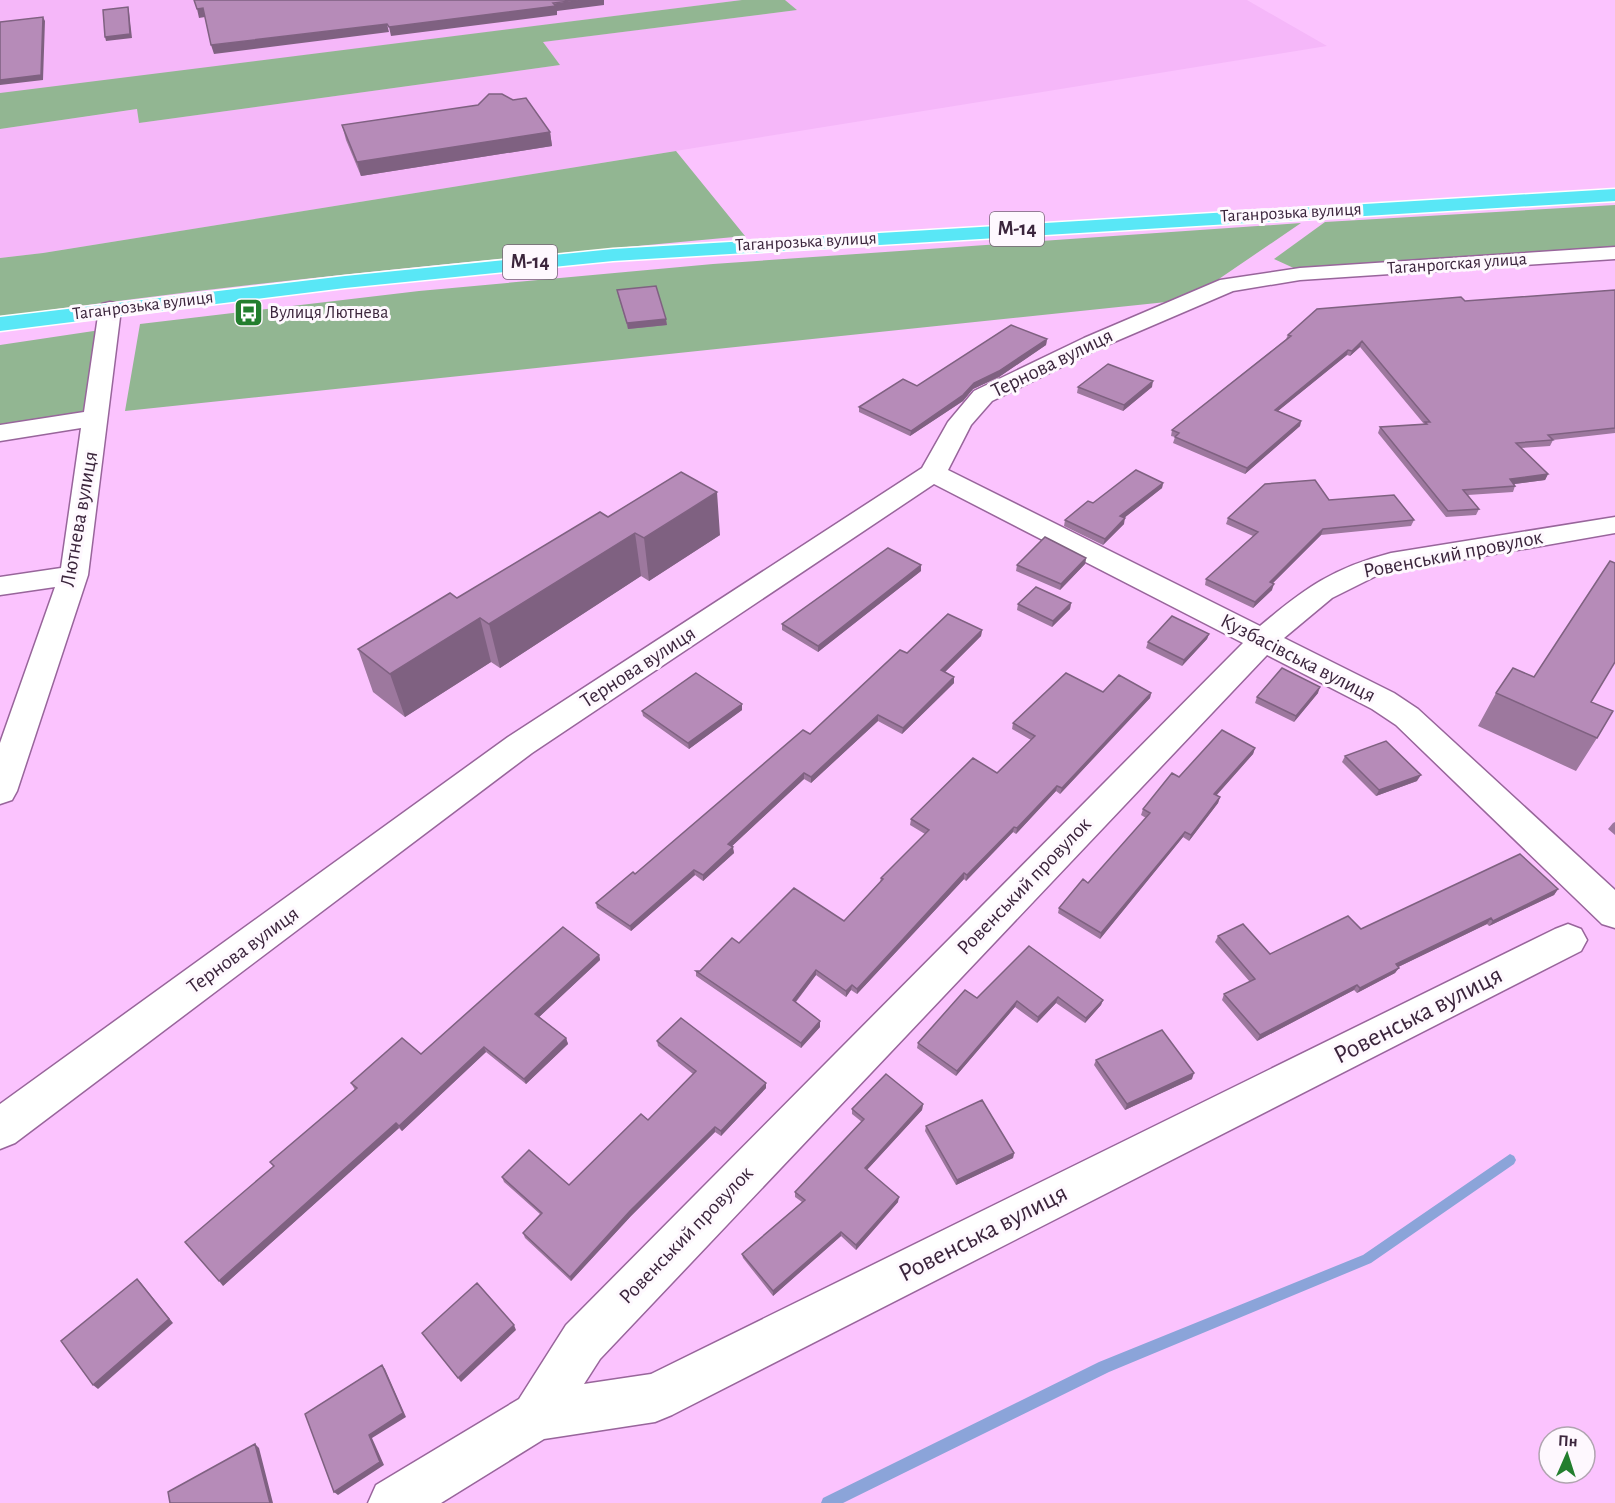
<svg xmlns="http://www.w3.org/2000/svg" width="1615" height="1503" viewBox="0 0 1615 1503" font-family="'Alegreya Sans',sans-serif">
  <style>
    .built { fill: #f5b7f9 }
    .green { fill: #92b692 }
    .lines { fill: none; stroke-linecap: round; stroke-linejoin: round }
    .stream { fill: #8ba4d9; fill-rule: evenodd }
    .street-casing { stroke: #98659b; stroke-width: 3 }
    .highway-casing { stroke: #fff; stroke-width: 3 }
    .street { fill: #fff; fill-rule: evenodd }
    .highway { fill: #59e7f6; fill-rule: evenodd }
    .wall { fill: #9d789e }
    .shaded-wall { fill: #7f6181 }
    .building { fill: #b68bb8; stroke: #7f6181; stroke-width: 1.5 }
    .labels { text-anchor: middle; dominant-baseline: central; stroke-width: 6; stroke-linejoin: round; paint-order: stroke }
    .far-street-label { font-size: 18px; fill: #3b253c; stroke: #fef8fe }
    .far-poi-label { font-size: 18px; fill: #3b253c; stroke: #fef8fe; text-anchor: start }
    .shield { fill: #fef8fe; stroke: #766476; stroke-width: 1.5 }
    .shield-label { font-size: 20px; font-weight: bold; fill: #3b253c }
    .street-label { font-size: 21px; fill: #3b253c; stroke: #fef8fe }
    .near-street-label { font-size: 26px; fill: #3b253c; stroke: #fef8fe }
  </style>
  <rect width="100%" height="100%" fill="#fbc3fe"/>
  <path class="built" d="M0,0H742L0,94Z
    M785,0H1247L1327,46L43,253L0,258V129L138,109L139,123L560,65L542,42L797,10Z"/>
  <path class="green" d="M742,0H785L797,10L543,42L560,65L139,123L137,109L0,129V93Z
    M676,151L745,236C496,259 247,281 0,317V258L43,253Z
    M1615,205V249L1298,270L1274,259L1325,222Z
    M1301,223L1213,283L1176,301L125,411L140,324L419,291L713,264Z
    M107,329L91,416L0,431V345Z"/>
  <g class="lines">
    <path class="stream" d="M1510,1154L1514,1156L1516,1160L1514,1164L1371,1263L1109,1372L843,1503H821L823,1498L1099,1362L1363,1255Z"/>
    <defs>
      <path id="street" d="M1615,247V259L1300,280L1233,291L1100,348L992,401L971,425L948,470L1260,626C1305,588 1333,568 1391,553L1615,517V533L1380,574L1332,598L1284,638L1394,693L1418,709L1615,890V928L1602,924L1396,725L1372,709L1267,655L600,1359L584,1384L651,1374L1555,929L1568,924L1581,929L1587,940L1581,951L672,1415L655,1422L544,1439L441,1503H368L376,1485L519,1399L566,1325L1243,643L934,484L532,753L15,1143L0,1149V1104L508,737L922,468L948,422L974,391L1084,338L1220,280L1300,268Z
        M110,302L118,304L121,309L88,575L17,791L12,800L0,804V743L55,587L0,595V577L61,568L81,428L0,441V425L84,412L99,309L102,304Z"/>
      <path id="highway" d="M1615,189V201L613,261L345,288L0,331V317L345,276L613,249Z"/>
    </defs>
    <use href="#street" class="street-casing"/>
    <use href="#highway" class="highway-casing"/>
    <use href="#street" class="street"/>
    <use href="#highway" class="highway"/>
  </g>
  <path class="wall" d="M342,125L550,132L552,146L361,176L346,140Z
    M617,290L667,325L628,329L618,295Z
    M1615,290V433L1553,440L1550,446L1521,448L1548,474L1545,480L1514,484L1515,486L1513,492L1468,495L1479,509L1476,515L1446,517L1378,433L1380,427L1424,424L1360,347L1350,356L1347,355L1278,411L1301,421L1300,426L1245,474L1173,443L1175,437L1171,436L1172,430L1286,339L1288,335L1465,301Z
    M1047,339L1046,345L999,377L973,389L963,401L910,436L859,412V407Z
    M1078,387H1152L1123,411L1077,393Z
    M1163,483L1162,488L1124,518V524L1103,545L1064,526L1065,520L1093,503Z
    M1329,500L1414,520L1411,526L1321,535L1272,584V590L1253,608L1205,585L1206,579L1253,536L1226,524L1228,518Z
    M608,517L720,535L649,581L641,576L500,668L491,662L405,717L373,692L358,649L457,598Z
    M1086,558L1085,564L1060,590L1016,571L1017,565Z
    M921,571L818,652L782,630V624Z
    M1071,603L1070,609L1052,627L1017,610L1018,604Z
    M982,630L981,636L945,672L954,677V683L902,734L878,721L811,783L804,779L732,846L734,853L703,881L695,875L631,931L597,908L596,903L635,874L810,734L907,653Z
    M1209,634L1207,639L1182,666L1146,648L1148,642Z
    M1103,692L1151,693L1150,698L1060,794L1056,791L1016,834L1013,832L966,881L964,879L857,994L851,990L846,997L816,975L796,1002L820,1027L801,1048L696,976V971H700L739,943L844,921L880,882L881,878L925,834L910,825L911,819L997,773L1031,740L1012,729L1013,723Z
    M1318,693L1294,722L1255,703L1257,697Z
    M1496,693L1591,702L1597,738L1576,771L1478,726Z
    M742,710L689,749L643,716L642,711Z
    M1255,748L1253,754L1216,796L1220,797L1218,803L1189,841L1183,837L1100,939L1058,913L1059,908L1088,883L1146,818L1141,815L1143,809L1179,777Z
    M1345,756L1417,781L1376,796L1342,762Z
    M1615,822V835L1608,829L1613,823Z
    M1558,889L1554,895L1489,926L1487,924L1398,967L1395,973L1357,993L1354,990L1257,1041L1222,1000L1224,994L1250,982L1215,942L1218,936L1270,954L1361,929Z
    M1029,946L1103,1000L1101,1005L1085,1023L1056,1003L1037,1023L1015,1007L956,1076L917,1048L918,1043L977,998Z
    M599,955L600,960L539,1017L566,1038L568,1044L526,1084L486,1052L402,1131L399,1128L223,1286L274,1167L270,1162L355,1090L351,1083L421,1054Z
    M657,1041L766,1083V1088L721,1136L715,1132L631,1216L571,1281L525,1238L523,1233L540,1214L504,1182L502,1177L569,1185L648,1120L693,1074L658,1046Z
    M1096,1060L1192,1079L1125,1110L1094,1065Z
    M923,1104L922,1110L867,1170L898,1202L856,1250L841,1236L773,1296L743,1258L742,1254L802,1202L795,1197V1192L862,1122L852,1114V1109Z
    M926,1126L1014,1153L1013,1158L956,1185L925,1131Z"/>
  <path class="shaded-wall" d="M578,0H604V5L557,11V15L391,36L389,27Z
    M128,7L129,12L132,38L106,41L105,37Z
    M203,8L205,17L199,18L197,9Z
    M43,17L45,21L43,80L0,85V80Z
    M387,24L389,32L214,54L211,45Z
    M550,132L552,146L361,176L357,162Z
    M666,319L667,325L628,329L627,323Z
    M1047,339L1046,345L999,377L973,389L963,401L910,436L911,431L974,383Z
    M1362,341L1360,347L1350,356L1352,351Z
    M1348,350L1347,355L1273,415L1275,410Z
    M1153,381L1152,387L1123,411L1124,405Z
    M1301,421L1300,426L1245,474L1247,468Z
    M1548,474L1545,480L1507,485L1510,479Z
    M1163,483L1162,488L1119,522L1120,516Z
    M717,492L720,535L649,581L644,538Z
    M1125,518L1124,524L1103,545L1105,539Z
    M1323,529L1321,535L1268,588L1270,582Z
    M635,533L641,576L500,668L489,624Z
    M1086,558L1085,564L1060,590L1061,584Z
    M921,565V571L818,652V646Z
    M1274,584L1272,590L1253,608L1255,602Z
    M1071,603L1070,609L1052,627L1053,621Z
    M480,618L491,662L405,717L390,674Z
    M982,630L981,636L941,676V670Z
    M1209,634L1207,639L1182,666L1184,660Z
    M954,677V683L902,734L903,728Z
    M1320,687L1318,693L1294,722L1296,716Z
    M1151,693L1150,698L1060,794L1062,788Z
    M742,704V710L689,749L688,743Z
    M878,715V721L811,783V777Z
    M1255,748L1253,754L1212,800L1214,794Z
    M804,773V779L729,849L728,844Z
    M1421,775L1417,781L1376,796L1379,790Z
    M1057,786L1056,791L1016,834L1017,828Z
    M1220,797L1218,803L1189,841L1191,835Z
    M1014,827L1013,832L966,881L967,875Z
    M1185,832L1183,837L1100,939L1101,933Z
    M733,847L734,853L703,881V875Z
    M694,870L695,875L631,931L630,926Z
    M964,873V879L857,994V989Z
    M1558,889L1554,895L1489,926L1493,921Z
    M1491,918L1487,924L1392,970L1396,964Z
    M599,955L600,960L537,1019L535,1014Z
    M1399,968L1395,973L1357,993L1360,988Z
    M816,970V975L793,1005V1000Z
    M852,985L851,990L846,997V991Z
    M1357,985L1354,990L1257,1041L1260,1035Z
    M1058,997L1056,1003L1037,1023L1038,1017Z
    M1103,1000L1101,1005L1085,1023L1086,1018Z
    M1017,1001L1015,1007L956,1076L957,1071Z
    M820,1021V1027L801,1048V1043Z
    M566,1038L568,1044L526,1084L524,1079Z
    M484,1047L486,1052L402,1131L399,1126Z
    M1194,1073L1192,1079L1125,1110L1127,1104Z
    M766,1083V1088L721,1136V1131Z
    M923,1104L922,1110L864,1173L865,1168Z
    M396,1123L399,1128L223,1286L219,1281Z
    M715,1127V1132L631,1216L571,1281L570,1277L630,1211Z
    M1014,1153L1013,1158L956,1185L957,1180Z
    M899,1197L898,1202L856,1250V1245Z
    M841,1232V1236L773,1296V1291Z
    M137,1279L141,1283L173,1323L98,1389L93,1385Z
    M514,1325L516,1330L461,1382L458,1378Z
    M382,1365L385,1369L406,1417L372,1438L384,1465L338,1495L334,1492L369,1435Z
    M255,1444L259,1448L273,1503H270Z"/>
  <path class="building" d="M194,0H578L553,3L556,6L389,27L387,24L211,45L203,8L197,9Z
    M128,7L130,34L105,37L103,10Z
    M43,17L41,75L0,80V22Z
    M489,94H502L513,100L526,98L550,132L357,162L342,125L478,105Z
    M656,286L666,319L627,323L617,290Z
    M1615,290V428L1548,435L1553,440L1516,443L1548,474L1510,479L1515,486L1463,490L1479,509L1448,511L1380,427L1427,424L1425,422H1430L1362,341L1352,351L1348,350L1275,410L1301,421L1247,468L1175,437L1179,433L1172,430L1291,336L1288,335L1317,309L1461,297L1465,301Z
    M1011,325L1047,339L999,371L974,383L963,395L911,431L859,407L903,379L917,386Z
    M1108,364L1153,381L1124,405L1078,387Z
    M1136,470L1163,483L1120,516L1125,518L1105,539L1065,520L1088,501L1093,503Z
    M681,472L717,492L644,538L635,533L489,624L480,618L390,674L358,649L450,593L457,598L600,512L608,517Z
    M1315,480L1329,500L1394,495L1414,520L1323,529L1270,582L1274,584L1255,602L1206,579L1258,532L1228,518L1265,484Z
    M1045,537L1086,558L1061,584L1017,565Z
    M888,548L921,565L818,646L782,624Z
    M1610,561L1615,563V662L1591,702L1613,711L1597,738L1496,693L1513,668L1534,677Z
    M1036,587L1071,603L1053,621L1018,604Z
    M948,614L982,630L941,670L954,677L903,728L878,715L811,777L804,773L728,844L733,847L703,875L694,870L630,926L596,903L633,872L635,874L803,730L810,734L900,650L907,653Z
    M1172,616L1209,634L1184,660L1148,642Z
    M1282,668L1320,687L1296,716L1257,697Z
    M696,673L742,704L688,743L642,711Z
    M1066,673L1103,692L1119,675L1151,693L1062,788L1057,786L1017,828L1014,827L967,875L964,873L857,989L852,985L846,991L816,970L793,1000L820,1021L801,1043L696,971H700L732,938L739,943L794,888L844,921L883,879L881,878L929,830L911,819L973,758L997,773L1035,736L1013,723Z
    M1222,730L1255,748L1214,794L1220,797L1191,835L1185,832L1101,933L1059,908L1083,879L1088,883L1150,813L1143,809L1172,773L1179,777Z
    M1386,741L1421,775L1379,790L1345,756Z
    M1520,854L1558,889L1493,921L1491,918L1396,964L1399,968L1360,988L1357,985L1260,1035L1224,994L1255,979L1218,936L1243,924L1270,954L1348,916L1361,929Z
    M563,927L599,955L535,1014L566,1038L524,1079L484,1047L399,1126L396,1123L219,1281L185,1242L274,1166L270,1162L357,1088L351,1083L402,1038L421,1054Z
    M1029,946L1103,1000L1086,1018L1058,997L1038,1017L1017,1001L957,1071L918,1043L965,990L977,998Z
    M681,1018L766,1083L721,1131L715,1127L630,1211L570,1277L523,1233L542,1213L502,1177L529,1150L569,1185L641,1114L648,1120L696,1071L657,1041Z
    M1162,1030L1194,1073L1127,1104L1096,1060Z
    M886,1074L923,1104L865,1168L899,1197L856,1245L841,1232L773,1291L742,1254L805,1200L795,1192L864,1119L852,1109Z
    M982,1100L1014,1153L957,1180L926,1126Z
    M137,1279L169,1319L93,1385L61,1341Z
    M477,1283L514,1325L458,1378L422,1333Z
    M382,1365L403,1413L369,1435L380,1462L334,1492L305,1414Z
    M255,1444L270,1503H170L168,1492Z"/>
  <defs>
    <symbol id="bus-square" viewBox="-11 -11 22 22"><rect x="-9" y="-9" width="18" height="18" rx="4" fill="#237e2e" stroke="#fef8fe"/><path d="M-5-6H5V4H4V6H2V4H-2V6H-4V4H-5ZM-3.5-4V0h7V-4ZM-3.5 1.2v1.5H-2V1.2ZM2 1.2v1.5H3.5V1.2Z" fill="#fff"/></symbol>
  </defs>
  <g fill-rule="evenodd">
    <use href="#bus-square" x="232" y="296" width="33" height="33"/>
  </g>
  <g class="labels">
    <g class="far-street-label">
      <text transform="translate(1291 213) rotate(-3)">Таганрозька вулиця</text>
      <text transform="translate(806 242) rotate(-3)">Таганрозька вулиця</text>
      <text transform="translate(1457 264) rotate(-4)">Таганрогская улица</text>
      <text transform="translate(143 306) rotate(-7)">Таганрозька вулиця</text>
    </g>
    <g class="far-poi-label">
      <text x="269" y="313">Вулиця Лютнева</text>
    </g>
    <g class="shield">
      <rect x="990" y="212" width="54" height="34" rx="4.5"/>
      <rect x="503" y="245" width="54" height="34" rx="4.5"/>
    </g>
    <g class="shield-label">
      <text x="1017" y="229">М-14</text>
      <text x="530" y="262">М-14</text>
    </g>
    <g class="street-label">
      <text transform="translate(1052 363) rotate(-26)">Тернова вулиця</text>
      <text transform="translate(79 519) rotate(-80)">Лютнева вулиця</text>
      <text transform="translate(1453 554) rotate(-11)">Ровенський провулок</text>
      <text transform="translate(1298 658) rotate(27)">Кузбасівська вулиця</text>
      <text transform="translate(638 667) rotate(-33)">Тернова вулиця</text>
      <text transform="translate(1024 886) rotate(-46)">Ровенський провулок</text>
      <text transform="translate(243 950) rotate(-36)">Тернова вулиця</text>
      <text transform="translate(686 1235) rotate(-46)">Ровенський провулок</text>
    </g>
    <g class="near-street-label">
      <text transform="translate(1418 1015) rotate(-27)">Ровенська вулиця</text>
      <text transform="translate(983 1233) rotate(-27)">Ровенська вулиця</text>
    </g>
  </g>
  <g transform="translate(1567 1455) rotate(3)"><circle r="28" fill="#fef8fe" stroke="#b0a4b0" stroke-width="1.5"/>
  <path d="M0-4.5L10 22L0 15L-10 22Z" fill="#237e2e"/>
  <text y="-9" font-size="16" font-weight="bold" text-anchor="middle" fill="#3b253c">Пн</text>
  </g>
</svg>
